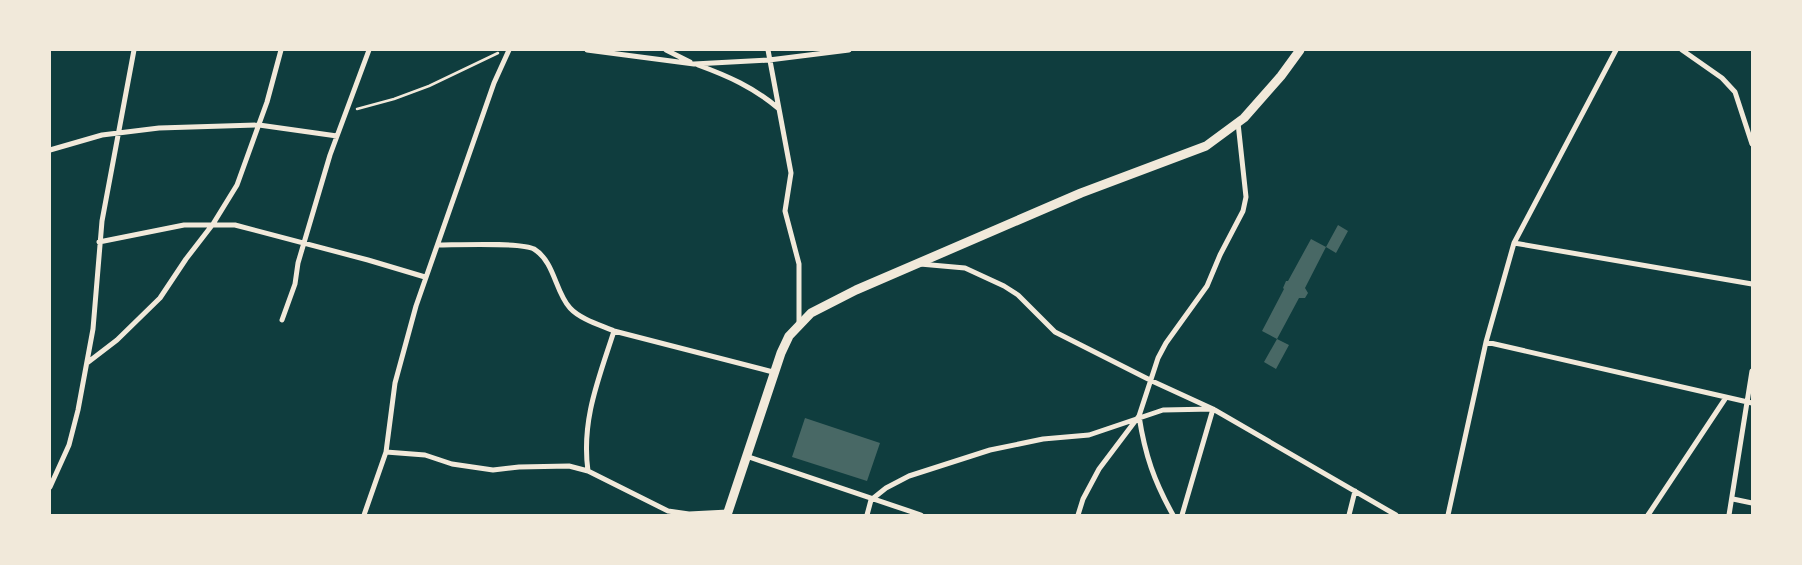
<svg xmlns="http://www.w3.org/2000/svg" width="1802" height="565" viewBox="0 0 1802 565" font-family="Literata,serif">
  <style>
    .building { fill: #486865 }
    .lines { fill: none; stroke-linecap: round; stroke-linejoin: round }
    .path { stroke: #f1e9da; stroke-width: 2.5 }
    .minor { stroke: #f1e9da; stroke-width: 5 }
    .tertiary { stroke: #f1e9da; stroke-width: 9 }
  </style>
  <rect width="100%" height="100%" fill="#0f3d3e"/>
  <path class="building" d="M1338,225L1348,231L1336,253L1326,247Z
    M1311,239L1326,247L1305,288L1308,293L1305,298H1299L1277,339L1262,331L1284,289L1283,288L1286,281H1288Z
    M1277,339L1289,345L1276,369L1264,362Z
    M805,418L880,443L867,481L792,457Z"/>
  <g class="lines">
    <path class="path" d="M357,109L394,99L429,86L498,53"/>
    <path class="minor" d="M587,50L694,64L769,60L849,50
      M666,50L690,62
      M768,50L791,173L785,211L799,264V324
      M1682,50L1722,78L1735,92L1752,144
      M698,65C728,76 753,87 778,108
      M50,150L102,135L159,128L259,125L337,136
      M99,242L184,225H235L368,260L425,277
      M1514,243L1752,284
      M438,245C455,245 522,242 534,249C555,262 555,292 570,308C580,319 600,325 614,331L773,372
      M920,264L965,268L1004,286L1018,295L1055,332L1152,381L1213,409L1396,515
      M282,320L295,284L298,263L330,155L369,50
      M1486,342L1752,403
      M87,363L117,340L160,298L186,259L213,224L237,185L267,102L281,50
      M1139,416C1145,455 1154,481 1173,515
      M386,452L425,455L452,464L493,470L519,467L569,466L588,471L668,511L689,514L728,512
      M746,456L921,515
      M588,471C581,420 599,378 614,331
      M50,487L69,445L78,410L93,329L102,221L134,50
      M1733,499L1752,503
      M364,515L386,452L395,383L416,306L494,83L509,50
      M867,515L871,500L886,488L909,476L990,450L1043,439L1089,435L1163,410L1213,409L1182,515
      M1078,515L1083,499L1099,469L1139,416L1158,358L1166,343L1207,286L1220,255L1243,211L1246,197L1238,123
      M1349,515L1355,491
      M1448,515L1486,342L1514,243L1616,50
      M1648,515L1725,399
      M1729,515L1752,371"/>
    <path class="tertiary" d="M727,515L781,353L789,336L811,313L856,290L1081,193L1206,146L1244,118L1281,76L1300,50"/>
  </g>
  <rect width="1802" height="565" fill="none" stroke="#f1e9da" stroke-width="102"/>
</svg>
